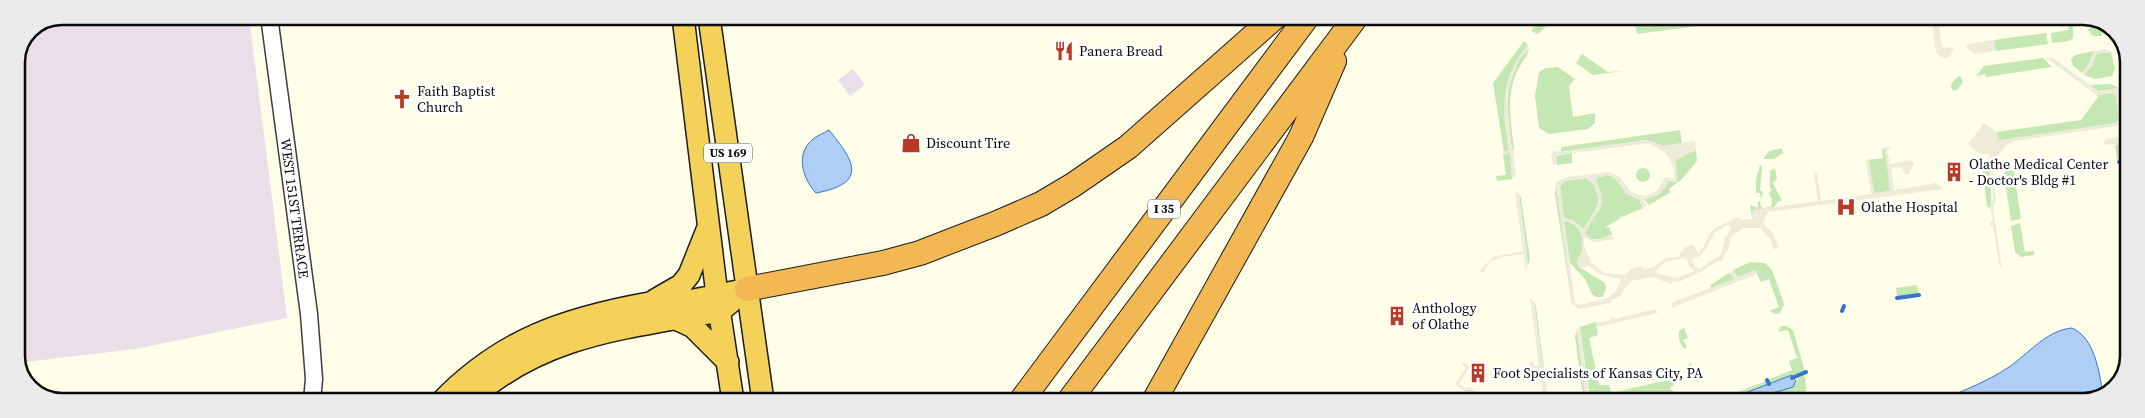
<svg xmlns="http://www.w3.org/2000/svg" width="2145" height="418" viewBox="0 0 2145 418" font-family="'Source Serif 4',serif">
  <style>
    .industrial { fill: #eadee9 }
    .green { fill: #c5e7b4 }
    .plaza { fill: #edebda; fill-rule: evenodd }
    .water { fill: #aecef5; stroke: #3775ca }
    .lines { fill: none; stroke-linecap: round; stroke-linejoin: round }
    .stream { stroke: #3775ca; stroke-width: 4 }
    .tertiary-casing { stroke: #3e3e3e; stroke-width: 19 }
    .trunk-casing { stroke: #1c1c1c; stroke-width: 24 }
    .motorway-casing { stroke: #1c1c1c; stroke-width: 26 }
    .tertiary { stroke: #fff; stroke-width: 16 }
    .trunk { stroke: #f4d25a; stroke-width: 21 }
    .motorway { stroke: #f2b853; stroke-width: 24 }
    .labels { text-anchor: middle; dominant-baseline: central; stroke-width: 5; stroke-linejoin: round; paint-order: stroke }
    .shield { fill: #fff; stroke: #545454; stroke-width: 1 }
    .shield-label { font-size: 12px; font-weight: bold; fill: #0b0b0b }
    .poi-label { font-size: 14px; fill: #0b0b0b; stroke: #fff; text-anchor: start }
    .street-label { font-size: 14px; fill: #0b0b0b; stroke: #fff }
    .rim { fill: none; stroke: #0b0b0b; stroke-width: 2.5 }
  </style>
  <rect width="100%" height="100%" fill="#fffee9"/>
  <path class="industrial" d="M62,16H249L287,318L135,349L17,363L16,62L30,29Z
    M853,69L865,85L850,96L838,80Z"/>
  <path class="green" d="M1541,17H1555L1538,34L1531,31Z
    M1634,17H1702L1704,25L1637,34Z
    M2071,19L2073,21V38L2069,41L2052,43L2051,33L2069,30L2068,22Z
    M2097,20L2109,26V31L2102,33V36H2093L2088,30L2089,28L2098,26Z
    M2046,33L2048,44L1996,51L1994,40Z
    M1524,41L1528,45C1499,81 1503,108 1509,151L1504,152L1493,83Z
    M1529,49C1527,58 1519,65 1516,74C1506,98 1511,123 1514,149L1512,150C1508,117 1500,74 1529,49Z
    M2094,51L2089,64L2082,73L2073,66L2071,60L2075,55Z
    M2111,52L2115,69L2112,76L2095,79L2084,75L2092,66L2096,54Z
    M1582,54L1608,72L1623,71L1593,75L1576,63Z
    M2043,58L2052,67L1986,77L1985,74L1976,76L1984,66Z
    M1558,67L1575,79L1569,86L1573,117L1595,113V123L1588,129L1549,134L1539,128L1535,96L1539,72L1546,68Z
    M1960,76L1963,82L1957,90H1952L1951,85L1957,77Z
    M2111,84L2119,88L2098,91L2090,85Z
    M2116,92L2119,119L2116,123L1998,141L1997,132L2081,120L2098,97L2097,95Z
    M1680,130L1682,143L1663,146L1646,140L1561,152V147Z
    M2126,143L2128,157L2119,161L2117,159L2115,145Z
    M1782,148L1783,153L1774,159H1763L1769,151Z
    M1696,150L1697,161L1682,179L1669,189L1671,192L1649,205L1644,199L1665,188L1668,181L1677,182L1675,160Z
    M1882,150H1885L1891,191L1874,193L1869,161L1866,160L1883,158Z
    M1510,153L1512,179L1497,181L1496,176L1506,175L1503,155Z
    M1572,153V163L1557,165L1556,156Z
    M1989,158C1990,175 1992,192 1991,208L1987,207L1982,167Z
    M1760,165L1762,168L1760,190L1763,192L1761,199L1760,193H1756V180Z
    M2013,166L2021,219L2011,221L2004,175L2006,167Z
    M1636 175a7 7 0 1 1 14 0a7 7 0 1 1-14 0Z
    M1775,168L1777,178L1773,183L1782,201H1779L1773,208L1753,210L1752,218L1750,205L1758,208V202L1761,201L1760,205L1763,208L1771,207L1772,199L1769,194L1772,189L1770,188V171Z
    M1607,175C1622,177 1624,196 1639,199L1643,208L1622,217L1619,215L1621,218L1604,228L1609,227L1612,234C1602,239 1594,243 1585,235C1585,211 1615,217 1594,179Z
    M1585,178C1611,192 1594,213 1583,229L1574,221L1564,218L1560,189V185L1565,181Z
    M1556,185L1573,301L1572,304L1555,194Z
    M1519,194L1521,198L1530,259L1528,265Z
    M1567,221C1580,226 1586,238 1582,252C1580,257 1577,261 1579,267L1605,283L1606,288L1603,297H1596L1592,294L1585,279L1570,263L1564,222Z
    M2020,223L2025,252L2034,251V255L2021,257L2015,252L2011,226Z
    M1750,262L1765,263L1772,270L1784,304L1780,313L1776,314L1771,312V310L1779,307L1769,279L1761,282L1755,270L1738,277L1733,270Z
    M1729,273L1735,279L1711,288L1710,286L1712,284Z
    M1917,285L1919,294L1897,297L1896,288Z
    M1534,301L1536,306L1548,402L1547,400Z
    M1596,322L1598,335L1589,338L1599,385H1609L1612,395H1615V392L1668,380L1666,372L1669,370L1674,372L1677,382L1670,388L1676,396L1683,402L1590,399L1580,327Z
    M1781,326H1787L1793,330L1805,371L1770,384L1768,380L1792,370L1789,361L1797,358L1788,330L1778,332Z
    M1684,328L1688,338L1683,340L1687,347L1685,349C1680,346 1678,337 1679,331Z
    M1577,330L1585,392V396L1582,389L1575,336Z
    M1691,363L1698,381V382L1692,380L1687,366Z
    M1805,373L1806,391L1797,399L1778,402H1714L1731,395L1732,396L1735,395V393L1766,381L1767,385L1740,395L1743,400H1749L1796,384L1800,375Z"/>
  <path class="plaza" d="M1931,17H1938L1942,47L1954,48L1951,55L1947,58H1942L1936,52Z
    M1994,40L1996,51L1975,54L1966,47L1968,44Z
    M1528,45L1529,49L1520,59L1513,75L1507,97L1508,117L1512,150L1514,149L1515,154L1513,153L1516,176L1512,179L1510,153L1503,155V151H1509L1504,117L1505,92L1515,63Z
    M2105,49L2111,52L2096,54L2092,66L2084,75L2082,73L2089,64L2094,51Z
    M2046,58H2053L2098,91L2119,88L2122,120L2117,126L2014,141L2005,146L1992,166L1996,201L1993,208L2002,268L1999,264L1993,226H1990V222L1993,221L1990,206L1993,199L1989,154H1980L1968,144L1984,123L1997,132L1999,140L2116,123L2119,120L2115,93L2097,95Z
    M2117,137L2124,139L2126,143L2104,145L2105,139Z
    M1646,140L1664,146L1695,141L1696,150L1676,160L1677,182L1668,181L1665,188L1658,195L1644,200L1647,206L1643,208L1639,199L1626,194L1614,177L1607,175L1595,178L1601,192L1602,204L1585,233L1593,240L1602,239L1612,234L1614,239L1594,242L1584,237V246L1591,262L1604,273L1625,275L1631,269L1641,266L1644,269L1652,268L1666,258L1678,257L1684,248L1690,245L1693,244L1698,253L1704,246L1708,236L1715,228L1738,217L1742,220L1752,219L1753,210L1818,201L1814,173L1817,172L1821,201L1871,194L1866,161H1869L1874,193L1890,191L1885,150H1882L1881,148L1891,147V149L1887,150L1890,164L1910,160L1914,163L1909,174L1905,175L1902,167L1891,168L1894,190L1936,183L1943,189L1768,212L1763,224L1773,233L1779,248L1773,249L1771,240L1760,228H1743L1731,237L1728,252H1726L1723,257L1724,259L1721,262L1720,260L1696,274L1681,281L1672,282V284L1651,277L1631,281L1618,298L1610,300L1611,303L1578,309L1572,304L1556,185L1557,182L1567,177L1609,172L1620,177L1631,192L1644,196L1657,191L1665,177L1674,178V169L1666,153L1650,144H1642L1558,155L1555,157L1557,165L1553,164L1551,155L1554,150L1557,152ZM1585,178L1594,185L1599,201L1595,211L1583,229L1574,221L1564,217L1560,187L1565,181ZM1567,221L1576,226L1582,233V251L1577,261L1579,268L1589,266L1602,275L1621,279L1616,291L1608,298L1579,305L1575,303L1564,222ZM1727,225L1731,226V229L1725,238L1721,255L1699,269L1693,264L1692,259L1700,256L1706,249L1715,232ZM1683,258L1687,259L1689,266L1695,271L1675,278L1655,272L1665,262Z
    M1515,192L1519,194L1528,265L1525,269L1524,254L1502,257L1490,262L1483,273L1479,271L1493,257L1523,251Z
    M1733,270L1738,277L1756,270L1757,274L1671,308L1673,302L1734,279L1729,273Z
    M1528,297L1534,301L1547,402H1544L1540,368L1535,369V371L1531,372L1529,362L1533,361L1534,366L1539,365L1531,304Z
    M1655,309L1658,313L1597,327L1596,323L1611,320L1610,318L1615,317V319Z
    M1580,327L1588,393L1590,399L1585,396L1577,330Z
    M1463,362L1470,367L1459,383L1466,389L1469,386L1488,402H1481L1476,396L1473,399L1470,397L1472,394L1468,391L1467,393L1455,384L1466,368L1462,364Z"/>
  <path class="water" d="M829,130C854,161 869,183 816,193C803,179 795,155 812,140C816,136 824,133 829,130Z
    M2072,328C2095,338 2099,372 2103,394L2083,402H1944L1946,398C1967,389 1990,380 2009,367C2028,354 2047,330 2072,328Z
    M1792,375L1796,381L1793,387L1754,399H1741L1740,395Z"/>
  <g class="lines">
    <path class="stream" d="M2119,162L2128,158
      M1897,298L1919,295
      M1842,311L1844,306
      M1792,378L1806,372
      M1767,380L1769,384"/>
    <defs>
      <g id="tertiary">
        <path id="s1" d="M269,16L309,314L314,379L312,401"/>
      </g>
      <path id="trunk" d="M683,17L717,295L733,401
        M709,17L763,401
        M655,300L681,285L689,275L707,230
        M676,319L693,327L728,362
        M442,401C502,339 566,318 649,303C662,301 675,302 687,301C707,298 727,293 747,289
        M469,401C542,334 627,328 720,311L731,302"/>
      <path id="motorway" d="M747,289L883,263L920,253L995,224L1041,204L1073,185L1128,147L1275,17
        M1021,401L1307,17
        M1069,401L1356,17
        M1154,401L1301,137L1334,61"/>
    </defs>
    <use href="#tertiary" class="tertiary-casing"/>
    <use href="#trunk" class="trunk-casing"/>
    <use href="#motorway" class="motorway-casing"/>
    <use href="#tertiary" class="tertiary"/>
    <use href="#trunk" class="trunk"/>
    <use href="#motorway" class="motorway"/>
  </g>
  <defs>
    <symbol id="restaurant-bare" viewBox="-9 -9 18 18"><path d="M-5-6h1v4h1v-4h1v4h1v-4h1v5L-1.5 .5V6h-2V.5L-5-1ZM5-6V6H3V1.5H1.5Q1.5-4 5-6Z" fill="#b73926" stroke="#fff" stroke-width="2.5" paint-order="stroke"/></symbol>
    <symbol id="church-bare" viewBox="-9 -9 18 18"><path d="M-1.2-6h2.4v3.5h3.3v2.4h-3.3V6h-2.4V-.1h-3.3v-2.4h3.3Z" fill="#b73926" stroke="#fff" stroke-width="2.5" paint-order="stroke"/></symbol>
    <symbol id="shop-bare" viewBox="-9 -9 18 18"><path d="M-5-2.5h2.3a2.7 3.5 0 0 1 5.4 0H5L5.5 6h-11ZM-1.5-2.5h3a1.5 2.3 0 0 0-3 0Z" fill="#b73926" stroke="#fff" stroke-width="2.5" paint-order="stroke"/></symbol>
    <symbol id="building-bare" viewBox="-9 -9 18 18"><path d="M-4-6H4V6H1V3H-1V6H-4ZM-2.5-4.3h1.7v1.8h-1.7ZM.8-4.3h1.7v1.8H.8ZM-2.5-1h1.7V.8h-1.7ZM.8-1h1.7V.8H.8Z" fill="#b73926" stroke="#fff" stroke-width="2.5" paint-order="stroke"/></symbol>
    <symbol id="hospital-bare" viewBox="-9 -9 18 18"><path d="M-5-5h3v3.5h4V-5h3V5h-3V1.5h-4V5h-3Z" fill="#b73926" stroke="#fff" stroke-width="2.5" paint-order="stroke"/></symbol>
  </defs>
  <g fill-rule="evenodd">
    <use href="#restaurant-bare" x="1050" y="37" width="28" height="28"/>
    <use href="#church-bare" x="388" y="85" width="28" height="28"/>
    <use href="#shop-bare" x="897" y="129" width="28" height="28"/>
    <use href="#building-bare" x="1940" y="158" width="28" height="28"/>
    <use href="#hospital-bare" x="1832" y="193" width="28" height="28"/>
    <use href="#building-bare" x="1383" y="302" width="28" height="28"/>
    <use href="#building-bare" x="1464" y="359" width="28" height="28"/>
  </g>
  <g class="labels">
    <g class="shield">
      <rect x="704" y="143.5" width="48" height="19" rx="4"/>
      <rect x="1148" y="199.5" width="32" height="19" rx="4"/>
    </g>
    <g class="shield-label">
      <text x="728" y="153">US 169</text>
      <text x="1164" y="209">I 35</text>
    </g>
    <g class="poi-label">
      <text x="1079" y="51">Panera Bread</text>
      <text x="417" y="91">Faith Baptist<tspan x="417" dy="16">Church</tspan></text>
      <text x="926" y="143">Discount Tire</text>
      <text x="1969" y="164">Olathe Medical Center<tspan x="1969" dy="16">- Doctor's Bldg #1</tspan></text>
      <text x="1861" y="207">Olathe Hospital</text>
      <text x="1412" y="308">Anthology<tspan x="1412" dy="16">of Olathe</tspan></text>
      <text x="1493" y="373">Foot Specialists of Kansas City, PA</text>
    </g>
    <g class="street-label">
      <text stroke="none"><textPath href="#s1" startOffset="194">WEST 151ST TERRACE</textPath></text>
    </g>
  </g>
  <path d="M0 0H2145V418H0ZM62 25H2083A37 37 0 0 1 2120 62V356A37 37 0 0 1 2083 393H62A37 37 0 0 1 25 356V62A37 37 0 0 1 62 25Z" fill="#ebebeb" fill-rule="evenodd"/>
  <path class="rim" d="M62 25H2083A37 37 0 0 1 2120 62V356A37 37 0 0 1 2083 393H62A37 37 0 0 1 25 356V62A37 37 0 0 1 62 25Z"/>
</svg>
